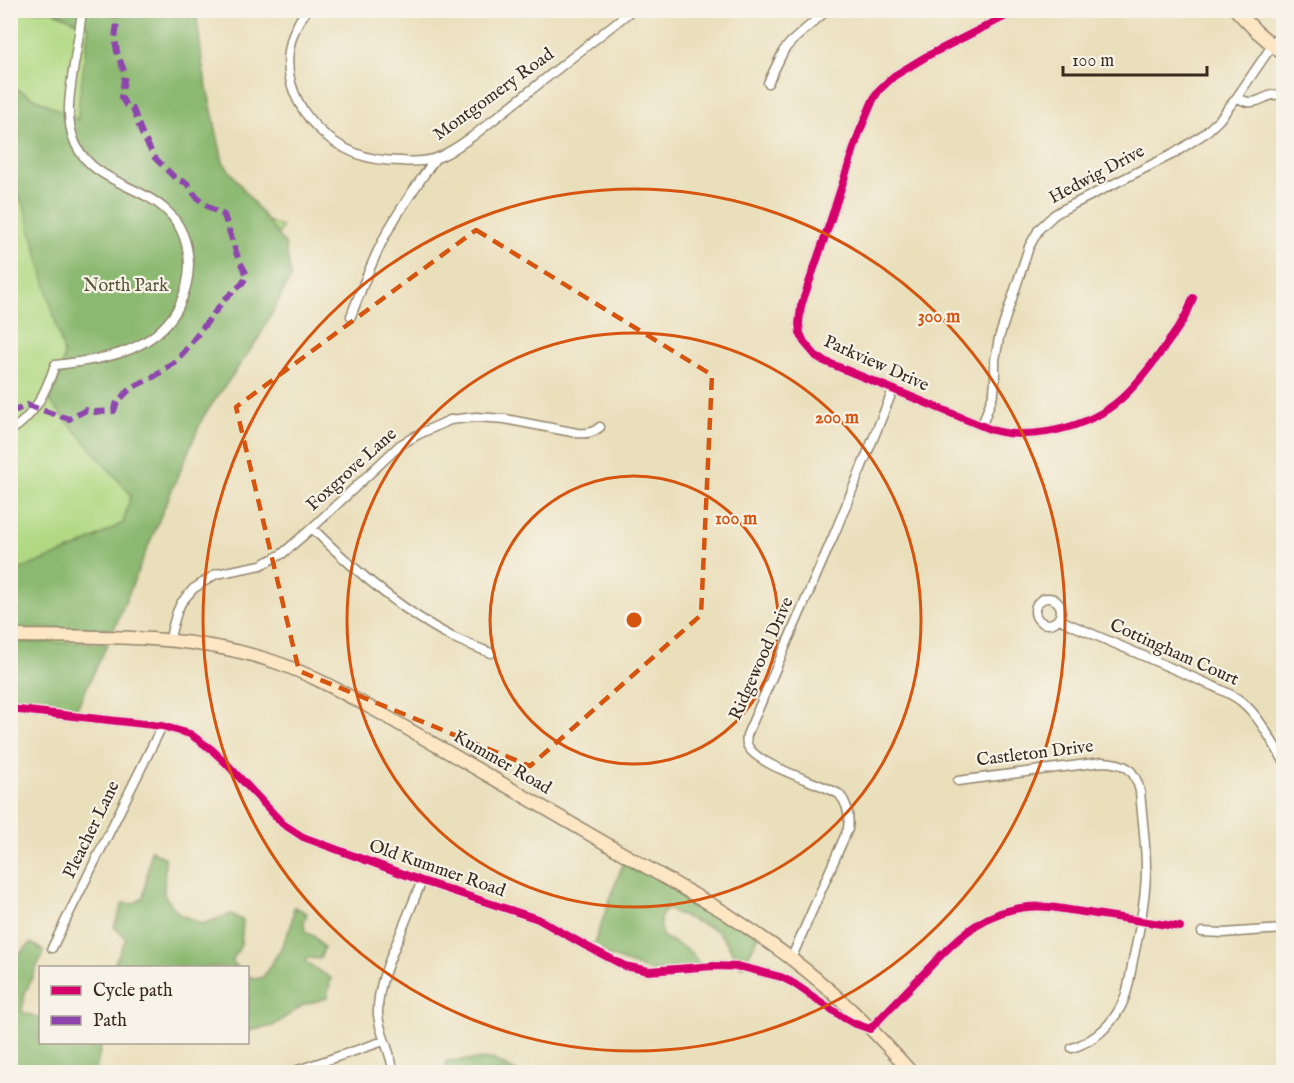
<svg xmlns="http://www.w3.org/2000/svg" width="1294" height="1083" viewBox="0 0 1294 1083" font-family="'IM FELL English',serif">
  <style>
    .green { fill: #b1d983; stroke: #768250; stroke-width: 1.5 }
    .forest { fill: #8cb971; stroke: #647248; stroke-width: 1.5 }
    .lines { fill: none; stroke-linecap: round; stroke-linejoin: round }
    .street-casing { stroke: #92846c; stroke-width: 11 }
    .secondary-casing { stroke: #92846c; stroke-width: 15 }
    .street { stroke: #fff; stroke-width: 8 }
    .secondary { stroke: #fce6c4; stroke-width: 12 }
    .quiet { stroke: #8e44ad; stroke-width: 6; stroke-dasharray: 12 6; stroke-linecap: butt }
    .cycleway-casing { stroke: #f7f3e8; stroke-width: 11 }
    .cycleway { stroke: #d6006c; stroke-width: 8 }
    .marked { fill: none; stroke: #d7540e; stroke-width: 4.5; stroke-dasharray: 12 8; stroke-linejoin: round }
    .ring { fill: none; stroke: #d7540e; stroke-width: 3 }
    .labels { text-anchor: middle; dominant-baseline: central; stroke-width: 4.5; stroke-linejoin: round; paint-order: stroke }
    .street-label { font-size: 18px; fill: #3b2a1e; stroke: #f7f3e8 }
    .park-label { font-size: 18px; fill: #585637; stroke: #f7f3e8 }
    .centre { fill: #d7540e; stroke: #f7f3e8; stroke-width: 3 }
    .ring-label { font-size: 18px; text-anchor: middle; font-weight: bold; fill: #d7540e; stroke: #f7f3e8; stroke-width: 4.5; stroke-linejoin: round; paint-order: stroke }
  </style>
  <rect width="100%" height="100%" fill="#f7f3e8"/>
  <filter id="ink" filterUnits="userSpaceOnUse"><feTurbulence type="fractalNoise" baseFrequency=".0167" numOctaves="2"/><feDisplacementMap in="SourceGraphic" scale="12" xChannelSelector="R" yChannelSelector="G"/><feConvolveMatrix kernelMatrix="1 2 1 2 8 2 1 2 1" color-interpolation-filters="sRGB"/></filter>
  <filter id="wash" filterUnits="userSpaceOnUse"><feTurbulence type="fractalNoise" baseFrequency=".008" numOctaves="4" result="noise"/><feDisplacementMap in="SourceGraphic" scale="24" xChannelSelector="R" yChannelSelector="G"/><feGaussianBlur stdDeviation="1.35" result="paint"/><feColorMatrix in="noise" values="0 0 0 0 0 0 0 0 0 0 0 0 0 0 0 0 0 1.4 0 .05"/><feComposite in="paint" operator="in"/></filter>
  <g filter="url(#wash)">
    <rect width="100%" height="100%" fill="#eadfbb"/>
    <path class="green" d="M11,11H161L103,152L282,227L52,705L11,700Z"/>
    <path class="forest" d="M52,11H196L203,69L223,162L285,244L291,277L258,339L203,417L159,520L114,629L11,628V573L80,546L123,523L131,495L49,400L61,374L64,353L24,205L11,184V86L78,120L79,101L89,27Z
      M11,642L108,643L77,708L11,700Z
      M151,850L165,858L164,895L179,914L202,924L231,914L243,921L241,945L232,961L238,967L165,968L153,965L151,967H113L126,938L114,927L123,903L133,904L143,898Z
      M626,855L759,936L742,967L725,940L716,930L666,909L660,918L662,936L691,952L702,967L649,971L592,949Z
      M294,907L307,913L304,922L305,932L314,936L324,948L320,959L307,958L305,962L331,978L327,998L303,1005L273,1026L248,1031V975L255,979L263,977L280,950L291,926Z
      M31,943L44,951L25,993L22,1012L40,1018V1042L102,1043L96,1068L97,1072H11V962Z
      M492,1059L518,1072H446V1061Z"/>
  </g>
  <g filter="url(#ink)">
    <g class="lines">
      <defs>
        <path id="street" d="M307,10C265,63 299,130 355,153C369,159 386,161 401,161C411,162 422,162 433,159C447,155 460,145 473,136L632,10
          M1018,10L927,56L894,76L879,90L873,100L859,133L830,222L801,306L799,324L800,333L804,342L816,356L824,361L992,430C1010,435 1029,435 1047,432C1105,422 1130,396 1163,349C1175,333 1187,317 1193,298
          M768,83L784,50L791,42L827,10
          M1237,97C1257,112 1265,89 1284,96
          M351,316C361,290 371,263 384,238C398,211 417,185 435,159
          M982,425L994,392L995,380V360L999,338L1029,247L1039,229L1054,215L1062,210L1173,154L1204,134L1219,120L1237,97L1284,28
          M10,431C35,416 46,391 55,365C101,360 153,353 178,308C185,294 189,280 189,264C188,244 182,225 167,211C140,185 94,182 76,145C64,119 70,92 74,65C77,47 80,29 82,10
          M312,528C354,570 400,610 452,637C465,643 478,648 491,653
          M1035 611a13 13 0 1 1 26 0a13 13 0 1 1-26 0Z
          M1060,619L1067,623L1213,686C1223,691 1234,695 1242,702C1261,718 1271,741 1284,761
          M170,640L172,629L177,612L181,603L193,589L216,574L261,565L282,554L312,528L400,445L419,434L450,420L476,417L505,419L577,433C587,434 593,433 600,427
          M10,709L162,726L190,734L211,749L225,762L283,824L303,837L422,881L538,919L586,946L625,966L649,971L714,966L742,967L781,977L793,983L844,1018L853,1023L870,1029C888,1010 907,991 925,972C962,933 992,902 1050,907L1180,927
          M958,781L1102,762C1126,763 1134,768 1140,791C1142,817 1146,843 1146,869C1146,897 1139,933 1133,960C1130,976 1128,994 1120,1008C1109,1028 1093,1041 1072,1048
          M1202,932L1223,933L1284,929
          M52,948L162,726
          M791,959L848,829C850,815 848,804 839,794C818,782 760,766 749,748C746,744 746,740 747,735L836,530L893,390
          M292,1072L384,1041
          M393,1072C392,1052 379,1034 378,1014C377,987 389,961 399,937C407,918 414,899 422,881"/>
        <path id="secondary" d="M1236,10L1255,30L1284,55
          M10,636C99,637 190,633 275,662C313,675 347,695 382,714L724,912C746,927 768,941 789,957C834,991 874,1030 911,1072"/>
      </defs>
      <use href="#street" class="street-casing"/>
      <use href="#secondary" class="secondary-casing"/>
      <use href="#street" class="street"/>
      <use href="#secondary" class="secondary"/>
      <path class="quiet" d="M10,413L27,405L69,419L86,410L96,412L114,411L117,402L131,388L155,376L171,365L184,352L225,299L242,284L247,275L238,258L224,215C207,207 196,200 187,183L176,179L155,158L142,134L133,109L126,105L121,97L125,74L117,52L115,39L117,23L115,10"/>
      <defs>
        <path id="cycleway" d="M1018,10L927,56L894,76L879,90L873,100L859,133L830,222L801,306L799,324L800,333L804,342L816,356L824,361L992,430C1010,435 1029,435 1047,432C1105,422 1130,396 1163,349C1175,333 1187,317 1193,298
          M10,709L162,726L190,734L211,749L225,762L283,824L303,837L422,881L538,919L586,946L625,966L649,971L714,966L742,967L781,977L793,983L844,1018L853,1023L870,1029C888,1010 907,991 925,972C962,933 992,902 1050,907L1180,927"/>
      </defs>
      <use href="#cycleway" class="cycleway-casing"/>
      <use href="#cycleway" class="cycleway"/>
    </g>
  </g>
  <path class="marked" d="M476,230L712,375L701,615L530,766L299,671L236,407Z"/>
  <g class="ring">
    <circle cx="634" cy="620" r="144"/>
    <circle cx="634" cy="620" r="287"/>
    <circle cx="634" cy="620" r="431"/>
  </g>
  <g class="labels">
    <g class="street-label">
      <text transform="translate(494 95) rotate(-36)">Montgomery Road</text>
      <text transform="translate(1097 175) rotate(-28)">Hedwig Drive</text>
      <text transform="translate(876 364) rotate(24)">Parkview Drive</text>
      <text transform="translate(352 470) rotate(-42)">Foxgrove Lane</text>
      <text transform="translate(1174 653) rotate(24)">Cottingham Court</text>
      <text transform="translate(762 659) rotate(-66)">Ridgewood Drive</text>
      <text transform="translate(1035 754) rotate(-7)">Castleton Drive</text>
      <text transform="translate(502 763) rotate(30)">Kummer Road</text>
      <text transform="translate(92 830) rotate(-64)">Pleacher Lane</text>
      <text transform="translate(437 869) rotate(19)">Old Kummer Road</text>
    </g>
    <g class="park-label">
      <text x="126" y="286">North Park</text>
    </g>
  </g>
  <circle cx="634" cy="620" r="9" class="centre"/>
  <g class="ring-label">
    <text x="939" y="322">300 m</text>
    <text x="837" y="423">200 m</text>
    <text x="736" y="524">100 m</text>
  </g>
  <rect width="1294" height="1083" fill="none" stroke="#f7f3e8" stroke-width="36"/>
  <rect x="39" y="966" width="210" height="78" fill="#f7f3e8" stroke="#aca397" stroke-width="1.5"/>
  <rect x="51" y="986" width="30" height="9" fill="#d6006c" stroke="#aca397" stroke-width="1.5"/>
  <text x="93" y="996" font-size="18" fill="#3b2a1e">Cycle path</text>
  <rect x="51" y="1016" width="30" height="9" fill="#8e44ad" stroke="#aca397" stroke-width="1.5"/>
  <text x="93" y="1026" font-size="18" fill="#3b2a1e">Path</text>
  <path d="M1063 66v9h144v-9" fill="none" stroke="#3b2a1e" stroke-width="3"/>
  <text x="1072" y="66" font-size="18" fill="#3b2a1e" stroke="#f7f3e8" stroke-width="4.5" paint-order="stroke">100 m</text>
</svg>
